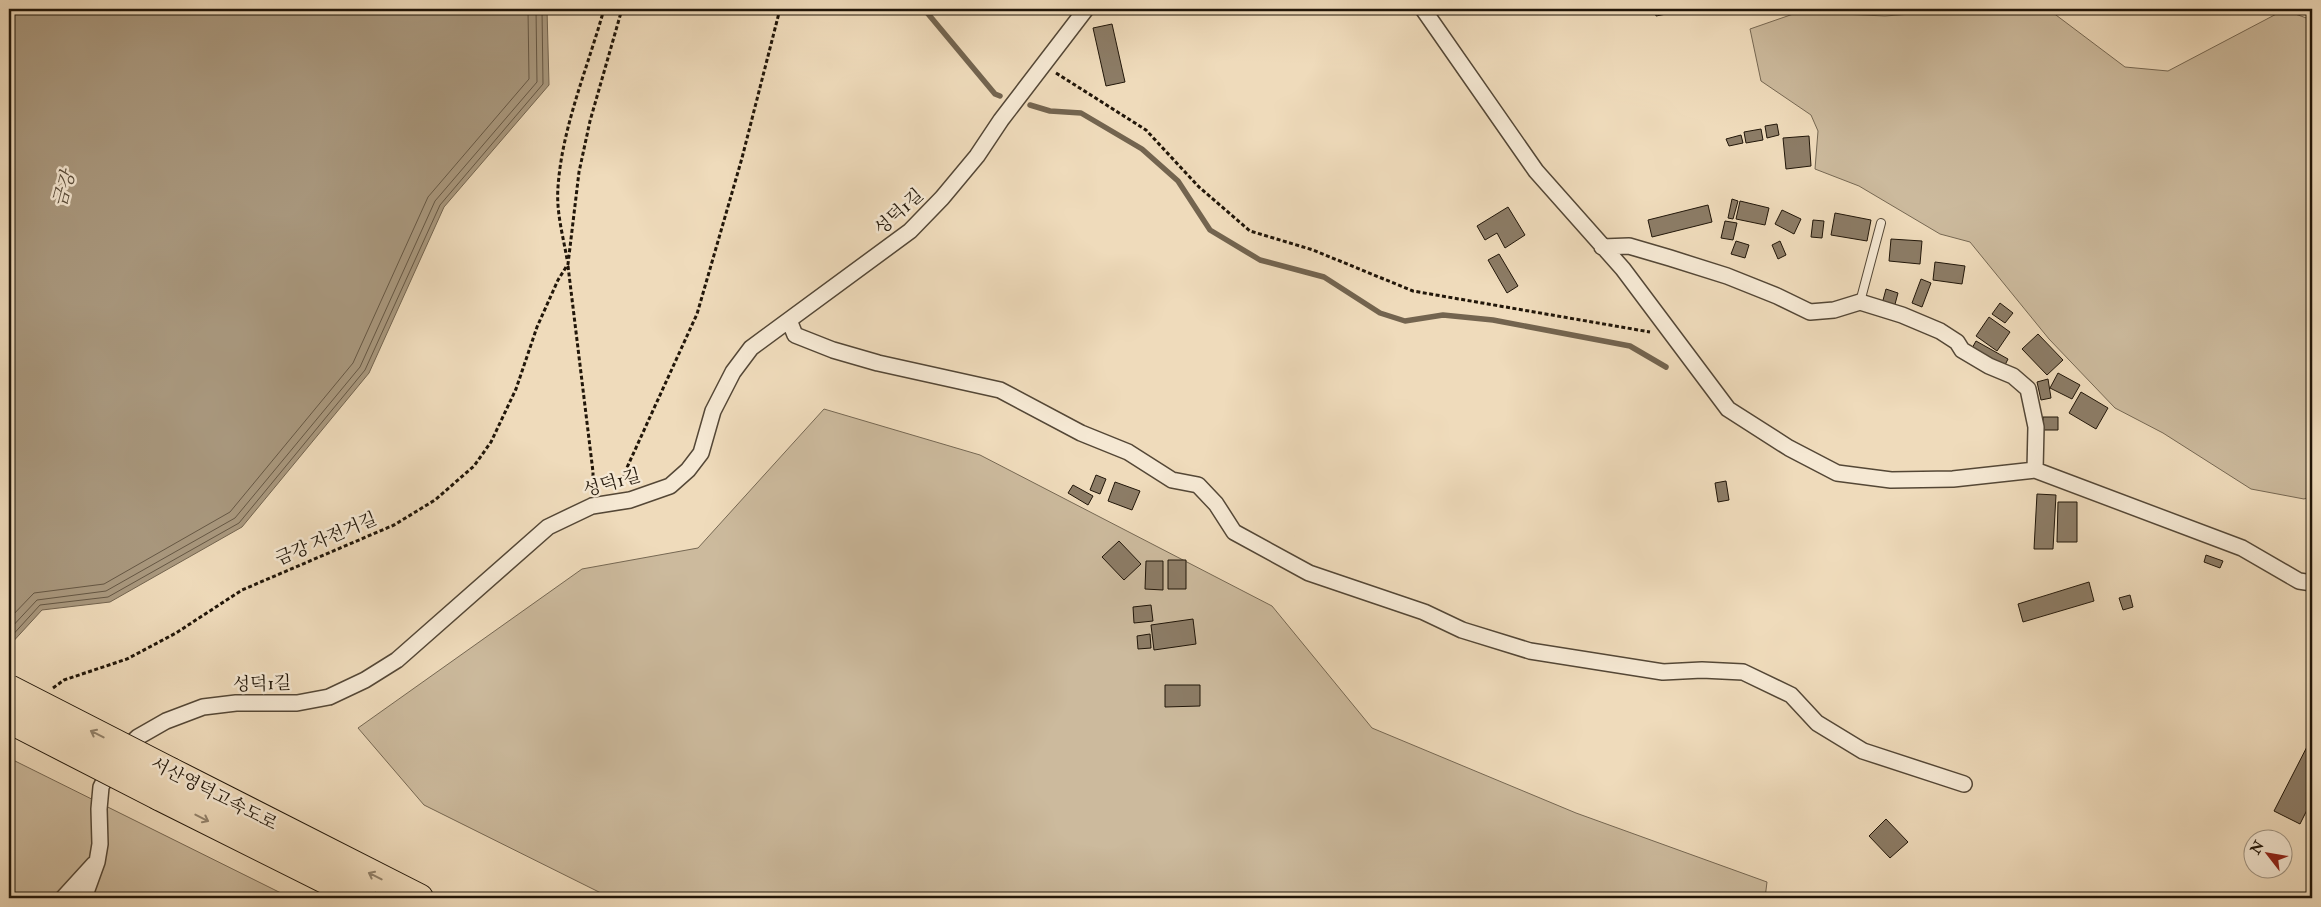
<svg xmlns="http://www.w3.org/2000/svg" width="2321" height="907" viewBox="0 0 2321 907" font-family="'IM FELL Double Pica','Noto Serif KR',serif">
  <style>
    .green { fill: #ccba9d; stroke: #766853 }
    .water { fill: #a9987e; stroke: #73644f }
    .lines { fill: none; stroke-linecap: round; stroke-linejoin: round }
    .shore { stroke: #655744; stroke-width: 1 }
    .stream { stroke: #73644f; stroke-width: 5.5 }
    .building { fill: #8c7c66; stroke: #211609 }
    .service-casing { stroke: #544736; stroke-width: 10 }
    .minor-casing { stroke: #544736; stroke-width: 18 }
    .motorway-casing { stroke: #211609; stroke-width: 30 }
    .path { stroke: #211609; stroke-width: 3; stroke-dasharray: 4 2.5; stroke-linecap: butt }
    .service { stroke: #f5e8d3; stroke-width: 8 }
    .minor { stroke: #f5e8d3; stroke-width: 15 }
    .motorway { stroke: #efdbbb; stroke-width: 28 }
    .motorway-bridge-casing { stroke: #211609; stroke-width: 30; stroke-linecap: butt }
    .motorway-bridge { stroke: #efdbbb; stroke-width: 28 }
    .oneway { stroke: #92826b }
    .labels { text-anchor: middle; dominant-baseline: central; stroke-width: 5; stroke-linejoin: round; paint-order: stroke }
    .street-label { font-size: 18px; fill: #211609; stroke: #f5e8d3 }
    .water-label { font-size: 19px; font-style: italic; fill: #574a38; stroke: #f5e8d3 }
  </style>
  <rect width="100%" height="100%" fill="#efdbbb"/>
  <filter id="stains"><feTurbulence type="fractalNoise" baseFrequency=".004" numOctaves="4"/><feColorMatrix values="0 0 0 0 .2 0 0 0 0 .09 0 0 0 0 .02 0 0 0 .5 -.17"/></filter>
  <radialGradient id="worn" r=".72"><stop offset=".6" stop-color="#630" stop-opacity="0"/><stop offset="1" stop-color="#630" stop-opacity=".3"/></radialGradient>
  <path class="green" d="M1977,9H2048L2125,67L2168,71L2284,10L2312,20V496L2304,499L2251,489L2163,433L2115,408L2049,339L1970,242L1940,234L1859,186L1815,169L1818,131L1811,115L1761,81L1750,29L1799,12L1885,16Z
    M824,409L980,455L1272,606L1372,728L1576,813L1767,882L1765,898H611L424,805L358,728L582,569L698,548Z
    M9,758L291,898H9Z"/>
  <path class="water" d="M9,9H547L549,85L444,207L369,373L242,527L110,602L42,610L9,646Z"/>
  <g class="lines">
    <path class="shore" d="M9,619L34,593L104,584L230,512L353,363L428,197L529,79L528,9
      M9,630L37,600L106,591L235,518L360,367L435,201L537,82L536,9
      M9,639L40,605L108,597L239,523L365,370L440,205L543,84L542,9"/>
    <path class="stream" d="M924,9L995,94L1000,96
      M1030,105L1050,111L1081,113L1142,149L1178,181L1210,230L1260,260L1324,277L1380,313L1405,321L1443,315L1493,320L1630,346L1666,367"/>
  </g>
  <path class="building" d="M1654,9H1692L1656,16Z
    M1112,24L1125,82L1106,86L1093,28Z
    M1777,124L1779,135L1767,138L1765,126Z
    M1761,129L1763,140L1746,143L1744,132Z
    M1741,135L1743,143L1729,146L1726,139Z
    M1809,136L1811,166L1786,169L1783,138Z
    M1732,199L1738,201L1733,219L1728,218Z
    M1740,201L1769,208L1765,225L1736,219Z
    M1708,205L1712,222L1652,237L1648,220Z
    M1508,207L1525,235L1505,248L1497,233L1485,240L1477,226Z
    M1782,210L1801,219L1794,234L1775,224Z
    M1835,213L1871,220L1867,241L1831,235Z
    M1813,220L1824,221L1822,238L1811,237Z
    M1725,221L1737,223L1733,240L1721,238Z
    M1891,239L1922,241L1920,264L1889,261Z
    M1736,241L1749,245L1745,258L1731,254Z
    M1780,241L1786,255L1778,259L1772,245Z
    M1499,254L1518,286L1507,293L1488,260Z
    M1935,262L1965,266L1962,284L1933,280Z
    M1921,279L1931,283L1922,307L1912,303Z
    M1886,289L1898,293L1894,308L1882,304Z
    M2000,303L2013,313L2005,323L1992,314Z
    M1989,317L2010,332L1997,351L1976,336Z
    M2038,334L2063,360L2047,375L2022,349Z
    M1976,341L2008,359L2003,369L1971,350Z
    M2058,373L2080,385L2072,399L2050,388Z
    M2048,379L2051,398L2041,400L2037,382Z
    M2081,392L2108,408L2096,429L2069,413Z
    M2043,417H2058V430H2043Z
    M1096,475L1106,479L1100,494L1090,490Z
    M1726,481L1729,500L1718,502L1715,483Z
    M1115,482L1140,491L1132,510L1108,501Z
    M1073,485L1093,496L1088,505L1068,493Z
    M2037,494L2056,495L2053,549H2034Z
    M2058,502H2077V542H2057Z
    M1119,541L1141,564L1124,580L1102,557Z
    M2206,555L2223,561L2220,568L2204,562Z
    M1168,560H1186V589H1168Z
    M1146,561H1163V590L1145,589Z
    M2089,582L2094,601L2023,622L2018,604Z
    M2130,595L2133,607L2123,610L2119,598Z
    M1151,605L1153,621L1134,623L1133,607Z
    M1193,619L1196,644L1154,650L1151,625Z
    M1150,634L1151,648L1138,649L1137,636Z
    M1165,685H1200V706L1165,707Z
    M2312,737V800L2300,824L2274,811Z
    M1886,819L1908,842L1890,858L1869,836Z"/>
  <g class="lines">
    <defs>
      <path id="service" d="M1860,302L1881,223"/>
      <path id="minor" d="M1423,9L1536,171L1623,269L1728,409L1789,448L1837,473L1891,480L1953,479L2035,470L2242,548L2299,581L2312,583
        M1602,247L1629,246L1670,258L1727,276L1777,296L1810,312L1834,310L1860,302L1902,315L1940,331L1957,342L1962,350L1989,366L2013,376L2028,389L2036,427L2035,470
        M789,320L795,335L833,350L878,363L1000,390L1081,433L1128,452L1172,480L1198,485L1216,504L1234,532L1309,573L1424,612L1462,630L1530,651L1663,672L1702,670L1743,672L1791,695L1817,723L1863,751L1964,784
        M63,898L94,864
        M84,898L97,862L100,844L99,809L101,787L116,757L138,737L166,721L203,707L236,703H297L329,697L365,680L397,660L548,527L592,506L630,500L670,486L688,470L701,453L713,411L733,372L751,348L910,231L942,198L977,156L1001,120L1086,9"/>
      <path id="motorway" d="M171,772L419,898
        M159,796L363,898"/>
    </defs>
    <use href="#service" class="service-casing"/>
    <use href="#minor" class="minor-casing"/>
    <use href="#motorway" class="motorway-casing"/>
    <path class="path" d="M1056,73L1146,130L1199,187L1250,231L1313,250L1413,291L1650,332
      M567,259C563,236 556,211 558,187C562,127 588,67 604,9
      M568,266L593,472V490
      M619,485L697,314L742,158L780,9
      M53,688L64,680L127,659L176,633L242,590L394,525L435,500L474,466L491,442L516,389L537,327L558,280L568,264L579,172L590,121L622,9
      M9,753L13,746"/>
    <use href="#service" class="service"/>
    <use href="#minor" class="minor"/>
    <use href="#motorway" class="motorway"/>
    <defs>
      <path id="motorway-bridge" d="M9,689L171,772
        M9,719L159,796"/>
    </defs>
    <use href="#motorway-bridge" class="motorway-bridge-casing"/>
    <use href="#motorway-bridge" class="motorway-bridge"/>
  </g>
  <defs><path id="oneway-shaft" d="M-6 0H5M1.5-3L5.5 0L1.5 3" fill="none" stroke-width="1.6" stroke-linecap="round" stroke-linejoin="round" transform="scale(1.25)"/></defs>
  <g class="oneway">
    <use href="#oneway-shaft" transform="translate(97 734) rotate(-153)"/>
    <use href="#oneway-shaft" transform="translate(202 818) rotate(27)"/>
    <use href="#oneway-shaft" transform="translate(375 876) rotate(-153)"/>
  </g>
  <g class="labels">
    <g class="street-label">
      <text transform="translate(899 212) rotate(-42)">성덕1길</text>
      <text transform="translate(612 483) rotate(-16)">성덕1길</text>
      <text transform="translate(326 539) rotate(-23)">금강 자전거길</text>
      <text transform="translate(262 684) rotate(-2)">성덕1길</text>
      <text transform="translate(214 794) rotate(27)">서산영덕고속도로</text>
    </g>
    <g class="water-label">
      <text transform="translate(64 189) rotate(-74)">금강</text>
    </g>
  </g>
  <rect width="2321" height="907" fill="none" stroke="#efdbbb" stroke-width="30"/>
  <rect x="10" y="10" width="2301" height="887" fill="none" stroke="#211609" stroke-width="2.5"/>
  <rect x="15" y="15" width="2291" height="877" fill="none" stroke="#211609"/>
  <g transform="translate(2268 854) rotate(301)"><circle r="24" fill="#f5e8d3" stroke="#a09482"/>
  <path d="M0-4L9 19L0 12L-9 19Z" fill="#8f2418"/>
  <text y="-8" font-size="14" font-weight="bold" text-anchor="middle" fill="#211609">N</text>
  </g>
  <rect width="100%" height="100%" filter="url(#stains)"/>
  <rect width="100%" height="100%" fill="url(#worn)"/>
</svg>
